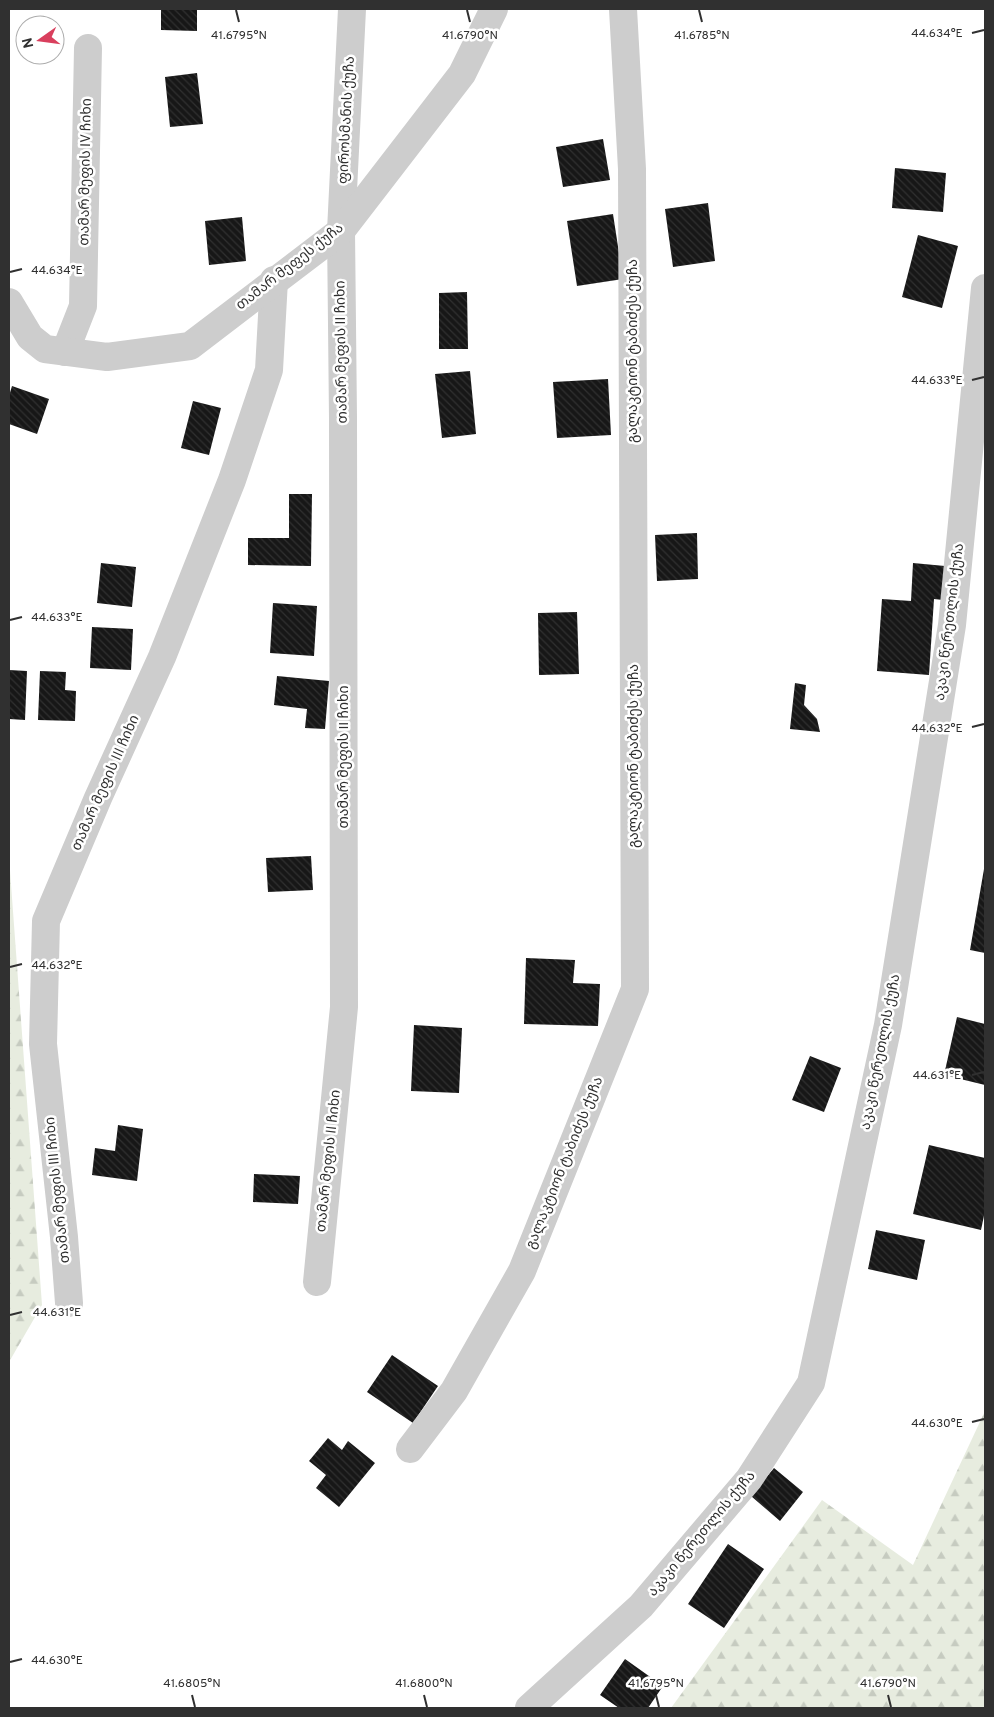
<svg xmlns="http://www.w3.org/2000/svg" width="994" height="1717" viewBox="0 0 994 1717" font-family="Overpass,'Noto Sans Georgian',sans-serif">
  <style>
    .forest { fill: url(#forest-firs) }
    .building { fill: url(#building-back-hatch) }
    .lines { fill: none; stroke-linecap: round; stroke-linejoin: round }
    .minor { stroke: #cdcdcd; stroke-width: 28 }
    .tertiary { stroke: #cdcdcd; stroke-width: 28 }
    .ticks { fill: none; stroke: #303030; stroke-width: 2 }
    .labels { text-anchor: middle; dominant-baseline: central; stroke-width: 5; stroke-linejoin: round; paint-order: stroke }
    .street-label { font-size: 14px; fill: #303030; stroke: #fff }
    .ticks-label { font-size: 12px; text-anchor: middle; fill: #303030; stroke: #fff; stroke-width: 5; stroke-linejoin: round; paint-order: stroke }
  </style>
  <defs>
    <pattern id="forest-firs" width="22" height="20" patternUnits="userSpaceOnUse" patternTransform="scale(1.25)"><rect width="22" height="20" fill="#e7ecdf"/><path d="M5 1l3.5 6h-7zM16 11l3.5 6h-7z" fill="#c6cbc0"/></pattern>
    <pattern id="building-back-hatch" width="6" height="6" patternUnits="userSpaceOnUse" patternTransform="scale(1.25)"><rect width="6" height="6" fill="#171717"/><path d="M-1 5l2 2M0 0l6 6M5-1l2 2" fill="none" stroke="#303030"/></pattern>
  </defs>
  <rect width="100%" height="100%" fill="#fff"/>
  <path class="forest" d="M9,857L42,1305L9,1362Z
    M985,1411V1708H671L822,1500L913,1565Z"/>
  <path class="building" d="M161,9H197V31L161,30Z
    M197,73L203,124L170,127L165,77Z
    M603,139L610,180L563,187L556,147Z
    M895,168L946,173L943,212L892,208Z
    M708,203L715,261L673,267L665,209Z
    M613,214L623,279L577,286L567,221Z
    M242,217L246,261L209,265L205,221Z
    M918,235L958,246L942,308L902,297Z
    M467,292L468,349H439V293Z
    M470,371L476,434L442,438L435,374Z
    M608,379L611,435L557,438L553,382Z
    M12,386L49,399L37,434L9,424V396Z
    M193,401L221,408L209,455L181,448Z
    M289,494H312L311,566L248,565V538H289Z
    M697,533L698,579L657,581L655,535Z
    M101,563L136,567L132,607L97,603Z
    M913,563L945,566L943,600L934,599L929,675L877,671L882,599L911,601Z
    M273,603L317,606L314,656L270,653Z
    M577,612L579,674L539,675L538,613Z
    M92,627L133,629L131,670L90,668Z
    M9,670L27,671L25,720L9,719Z
    M40,671L66,672L65,690L76,691L75,721L38,720Z
    M277,676L329,681L325,729L305,728L307,709L274,705Z
    M795,683L806,685L804,705L817,719L820,732L790,729Z
    M311,856L313,890L268,892L266,858Z
    M984,869H985V953L970,950Z
    M526,958L575,960L573,983L600,984L598,1026L524,1024Z
    M957,1017L985,1024V1085L944,1075Z
    M414,1025L462,1028L459,1093L411,1091Z
    M810,1056L841,1068L824,1112L792,1100Z
    M118,1125L143,1129L137,1181L92,1175L95,1148L115,1151Z
    M929,1145L985,1158V1211L981,1230L913,1214Z
    M254,1174L300,1176L298,1204L253,1202Z
    M876,1230L925,1240L917,1280L868,1269Z
    M392,1355L438,1386L413,1423L367,1392Z
    M328,1438L342,1450L348,1441L375,1463L339,1507L316,1488L326,1475L309,1461Z
    M774,1468L803,1492L780,1521L751,1496Z
    M728,1544L764,1569L724,1628L688,1604Z
    M625,1659L663,1686L648,1708H619L600,1695Z"/>
  <g class="lines">
    <path class="minor" d="M65,352L83,306L88,48
      M317,1282L344,1007L343,418L341,231L352,9
      M69,1303L64,1237L43,1044L46,921L98,798L162,657L232,480L269,370L274,280
      M410,1449L454,1391L522,1271L635,989L632,169L623,9
      M529,1708L641,1606L749,1479L811,1383L888,1025L952,625L985,288"/>
    <path class="tertiary" d="M9,302L30,337L45,349L107,357L190,346L341,231L462,74L494,9"/>
  </g>
  <path class="ticks" d="M236,10L239,22M467,10L470,22M699,10L702,22M972,33L984,30M10,272L22,269M972,380L984,377M10,620L22,617M972,727L984,724M10,967L22,964M972,1075L984,1072M10,1315L22,1312M972,1422L984,1419M10,1662L22,1659M192,1695L195,1707M424,1695L427,1707M656,1695L659,1707M888,1695L891,1707"/>
  <g class="labels">
    <g class="street-label">
      <text transform="translate(347 120) rotate(-87)">ფიროსმანის ქუჩა</text>
      <text transform="translate(86 172) rotate(-89)">თამარ მეფის IV ჩიხი</text>
      <text transform="translate(290 267) rotate(-38)">თამარ მეფეს ქუჩა</text>
      <text transform="translate(633 351) rotate(-90)">გალაკტიონ ტაბიძეს ქუჩა</text>
      <text transform="translate(342 352) rotate(-91)">თამარ მეფის II ჩიხი</text>
      <text transform="translate(950 622) rotate(-83)">აკაკი წერეთლის ქუჩა</text>
      <text transform="translate(634 756) rotate(-90)">გალაკტიონ ტაბიძეს ქუჩა</text>
      <text transform="translate(344 757) rotate(-90)">თამარ მეფის II ჩიხი</text>
      <text transform="translate(106 783) rotate(-66)">თამარ მეფის III ჩიხი</text>
      <text transform="translate(881 1052) rotate(-79)">აკაკი წერეთლის ქუჩა</text>
      <text transform="translate(329 1161) rotate(-84)">თამარ მეფის II ჩიხი</text>
      <text transform="translate(565 1163) rotate(-68)">გალაკტიონ ტაბიძეს ქუჩა</text>
      <text transform="translate(58 1190) rotate(-96)">თამარ მეფის III ჩიხი</text>
      <text transform="translate(702 1534) rotate(-50)">აკაკი წერეთლის ქუჩა</text>
    </g>
  </g>
  <g class="ticks-label">
    <text x="937" y="37">44.634°E</text>
    <text x="470" y="39">41.6790°N</text>
    <text x="239" y="39">41.6795°N</text>
    <text x="702" y="39">41.6785°N</text>
    <text x="57" y="274">44.634°E</text>
    <text x="937" y="384">44.633°E</text>
    <text x="57" y="621">44.633°E</text>
    <text x="937" y="732">44.632°E</text>
    <text x="57" y="969">44.632°E</text>
    <text x="937" y="1079">44.631°E</text>
    <text x="57" y="1316">44.631°E</text>
    <text x="937" y="1427">44.630°E</text>
    <text x="57" y="1664">44.630°E</text>
    <text x="192" y="1687">41.6805°N</text>
    <text x="424" y="1687">41.6800°N</text>
    <text x="656" y="1687">41.6795°N</text>
    <text x="888" y="1687">41.6790°N</text>
  </g>
  <rect width="994" height="1717" fill="none" stroke="#303030" stroke-width="20"/>
  <g transform="translate(40 40) rotate(256)"><circle r="24" fill="#ffffff" stroke="#acacac"/>
  <path d="M0-4L9 19L0 12L-9 19Z" fill="#d93f5d"/>
  <text y="-8" font-size="14" font-weight="bold" text-anchor="middle" fill="#303030">N</text>
  </g>
</svg>
